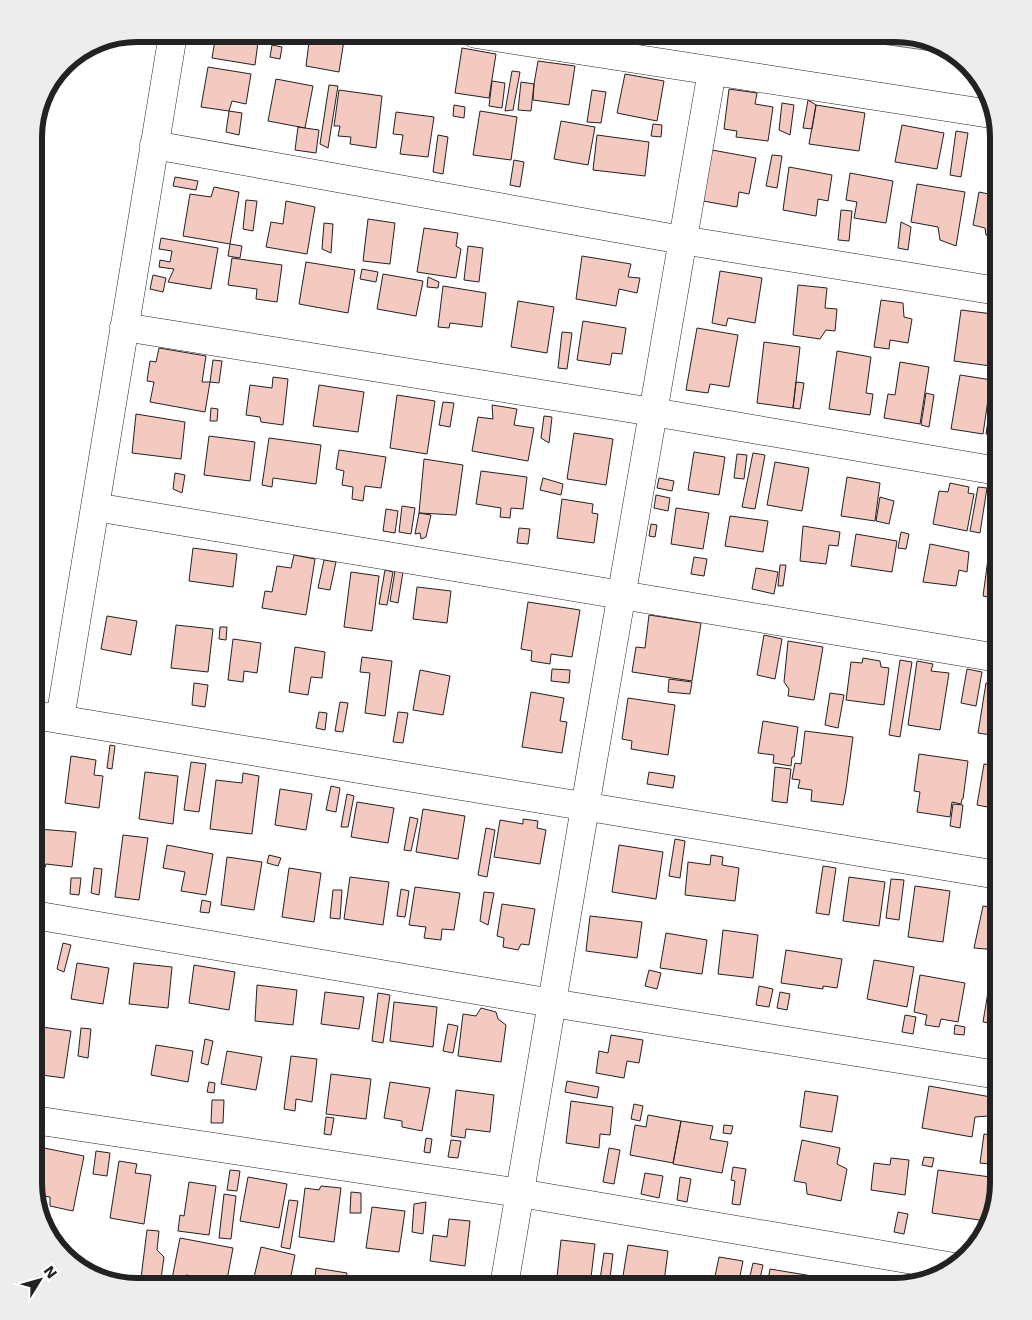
<svg xmlns="http://www.w3.org/2000/svg" width="1032" height="1320" viewBox="0 0 1032 1320" font-family="'DejaVu Sans',sans-serif">
  <style>
    .forest { fill: url(#forest-firs); stroke: #6f6f6f }
    .building { fill: #f3c9c0; stroke: #222 }
    .lines { fill: none; stroke-linecap: round; stroke-linejoin: round }
    .minor-casing { stroke: #222; stroke-width: 29 }
    .minor { stroke: #fff; stroke-width: 28 }
    .rim { fill: none; stroke: #222; stroke-width: 6 }
  </style>
  <defs>
    <pattern id="forest-firs" width="22" height="20" patternUnits="userSpaceOnUse" patternTransform="scale(1.25)"><rect width="22" height="20" fill="#e0efe3"/><path d="M5 1l3.5 6h-7zM16 11l3.5 6h-7z" fill="#c0cdc2"/></pattern>
  </defs>
  <rect width="100%" height="100%" fill="#fff"/>
  <path class="forest" d="M811,34H901L946,47L953,54Z"/>
  <path class="building" d="M216,34H246L245,40L258,42L255,65L212,58Z
    M310,34H345L339,72L306,66Z
    M272,45L282,47L280,59L270,57Z
    M462,48L496,54L489,98L455,93Z
    M538,61L575,66L569,105L533,100L534,84Z
    M208,67L251,74L246,104L232,101L229,111L201,107Z
    M512,71L520,72L513,110L505,111Z
    M625,74L664,81L657,121L617,113Z
    M276,79L313,86L305,128L268,121Z
    M492,81L505,83L502,108L489,106Z
    M521,82L534,84L531,111L518,110Z
    M329,85L338,86L328,148L320,144Z
    M729,89L757,93L755,104L773,107L768,141L736,137L737,131L724,129Z
    M339,90L382,96L376,148L350,144L351,137L338,136L340,126H334Z
    M592,90L606,92L601,123L587,122Z
    M808,100L816,105L812,129L803,128Z
    M782,103L794,105L790,135L779,130Z
    M454,105L465,107L464,118L453,116Z
    M816,105L865,113L859,151L809,144Z
    M229,111L242,113L239,135L226,132Z
    M480,111L517,117L511,160L473,155Z
    M396,112L434,117L428,157L400,154L403,135L393,134Z
    M561,121L595,127L588,165L554,159Z
    M653,124L662,125L661,137L651,136Z
    M902,125L944,133L937,169L895,162Z
    M298,127L319,130L316,153L295,150Z
    M956,131L968,133L961,177L950,175Z
    M438,135L448,137L443,174L433,172Z
    M597,135L649,142L645,176L593,170Z
    M998,140V183L992,182Z
    M712,150L756,158L749,194L739,192L737,207L703,201Z
    M772,155L782,156L777,188L766,186Z
    M514,160L524,162L520,187L510,185Z
    M789,167L832,175L828,201L818,199L816,216L783,210Z
    M850,173L893,181L886,223L854,218L857,202L846,200Z
    M175,177L198,181L196,190L173,186Z
    M917,184L965,192L956,246L940,240L938,227L911,222Z
    M214,187L239,192L230,244L183,236L190,194L211,197Z
    M979,192L998,196V238L986,235L985,228L973,225Z
    M246,200L257,201L253,231L243,229Z
    M286,201L315,207L307,254L266,247L271,222L283,224Z
    M841,210L852,211L849,241L838,240Z
    M368,219L395,223L390,264L363,261Z
    M901,222L911,227L908,250L898,248Z
    M324,223L333,224L331,253L322,249Z
    M424,228L458,233L456,246L461,249L456,278L417,272Z
    M161,238L218,248L211,289L168,282L174,269L159,267L160,260L170,262L172,251L159,249Z
    M230,244L242,246L240,258L228,256Z
    M468,246L483,248L479,282L464,280Z
    M582,256L631,264L628,277L640,278L637,293L619,289L616,306L576,299Z
    M232,258L282,265L277,302L256,299L257,289L228,285Z
    M306,262L355,270L348,313L299,304Z
    M362,269L378,272L376,282L360,279Z
    M720,271L762,278L755,323L728,318L726,326L712,323Z
    M383,274L423,281L416,316L377,309Z
    M153,275L166,278L163,292L150,289Z
    M428,277L439,282L438,288L427,287Z
    M798,285L827,288L825,308L837,309L835,331L826,330L820,339L793,335Z
    M443,286L486,293L482,327L450,323L449,328L438,327Z
    M881,300L903,303L904,317L912,319L908,343L890,340L889,349L874,347Z
    M518,301L554,307L547,353L511,347Z
    M961,310L993,314L990,336L998,337V367L954,361Z
    M583,321L626,328L622,354L612,353L610,365L577,360Z
    M697,328L738,335L729,387L710,384L708,393L686,390Z
    M562,332L572,333L567,369L558,368Z
    M764,342L800,347L793,408L757,403Z
    M159,348L206,356L202,382H210L205,412L150,402L154,382L147,381L150,361L156,362Z
    M837,351L871,357L866,393L873,394L870,415L829,409Z
    M213,360L222,361L219,383L210,382Z
    M900,362L929,367L920,424L884,418L888,394L895,395Z
    M960,375L998,381V395L989,393L983,434L951,429Z
    M273,377L288,379L283,425L261,422L260,417L246,415L250,385L272,388Z
    M796,382L804,383L800,409L793,408Z
    M319,385L364,392L358,432L313,426Z
    M926,393L934,395L929,427L921,425Z
    M397,395L435,401L427,454L390,448Z
    M443,402L454,403L450,427L439,425Z
    M492,405L517,409L514,425L534,428L528,461L472,451L478,417L493,419Z
    M211,408L218,409L217,421H210Z
    M136,414L185,422L181,459L132,453Z
    M989,414L998,415L995,436L986,434Z
    M544,416L552,417L549,443L541,438Z
    M574,433L613,439L606,485L567,479Z
    M209,436L255,442L250,481L204,475Z
    M269,438L321,445L316,484L273,478L272,487L262,485Z
    M339,450L386,457L381,488L365,486L363,501L352,499L353,487L342,485L344,471L336,469Z
    M694,452L725,457L719,495L688,490Z
    M753,453L765,455L755,509L742,507Z
    M737,454L747,455L744,479L734,478Z
    M424,459L463,465L456,515L419,513Z
    M775,462L809,468L802,511L767,505Z
    M481,471L527,477L523,509L511,508L510,518L500,517L501,508L476,504Z
    M175,473L185,475L182,493L173,489Z
    M847,477L880,483L875,521L841,516Z
    M543,478L563,484L561,495L540,490Z
    M659,478L674,481L672,491L657,488Z
    M950,483L969,487L968,493L974,494L967,531L933,524L939,491L948,492Z
    M978,487L987,488L980,533L970,531Z
    M656,495L670,498L668,511L654,508Z
    M880,497L894,501L889,524L876,521Z
    M562,499L593,504L592,513L598,514L594,543L557,538Z
    M402,506L415,508L411,534L399,532Z
    M676,508L709,513L703,549L671,544Z
    M386,509L398,511L395,533L383,531Z
    M419,513L431,515L426,537L421,539L420,533L415,534Z
    M730,516L768,521L763,552L725,546Z
    M651,524L657,525L655,537L649,536Z
    M803,526L840,532L838,546L829,545L826,564L800,561Z
    M519,528L530,529L528,544L517,543Z
    M901,532L909,534L906,549L898,548Z
    M856,534L897,541L892,572L851,566Z
    M930,544L969,552L967,572L959,570L956,586L923,582Z
    M193,548L237,554L233,587L189,581Z
    M294,555L315,559L306,615L262,608L265,591L272,592L277,566L291,568Z
    M694,557L707,559L704,576L691,574Z
    M988,559L998,560V599L983,596Z
    M324,560L336,562L330,590L318,588Z
    M780,565H786L783,586H778Z
    M756,568L778,572L774,594L752,589Z
    M385,570L393,572L387,605L379,604Z
    M395,571L403,572L398,603L390,601Z
    M351,572L379,576L372,631L344,627Z
    M417,587L451,591L447,623L413,619Z
    M528,602L580,610L572,657L551,654L550,664L531,661L532,651L521,649Z
    M649,615L701,623L692,681L632,672L636,647L645,648Z
    M107,616L137,621L131,655L101,649Z
    M176,625L213,629L208,672L171,668Z
    M220,627H227L226,640L219,639Z
    M764,635L782,639L775,679L757,675Z
    M233,639L261,643L257,673L244,671L243,682L228,680Z
    M788,641L823,647L814,700L788,696L789,689L784,682Z
    M295,647L325,652L322,678L311,677L308,695L289,692Z
    M362,657L392,661L385,716L365,713L370,673L360,672Z
    M863,658L880,661L881,667L889,668L884,705L846,700L851,662L862,663Z
    M900,660L912,662L900,737L889,735Z
    M917,661L933,664L931,671L949,673L940,730L908,725Z
    M552,669L570,670L569,683L551,681Z
    M967,669L982,672L976,706L961,703Z
    M420,670L450,676L443,715L413,710Z
    M669,679L692,682L690,694L668,692Z
    M194,683L208,685L205,707L192,705Z
    M986,683L998,685V736L978,733Z
    M531,692L564,698L560,721L567,722L562,753L522,747Z
    M830,693L844,695L838,728L825,725Z
    M628,698L675,705L668,755L631,749L632,741L622,739Z
    M340,702L348,703L343,732L335,731Z
    M319,712L327,713L325,730L316,728Z
    M398,712L408,713L403,743L393,742Z
    M763,721L798,727L794,757H792L791,766L773,763L774,755L758,753Z
    M805,731L853,737L846,789L843,805L811,801L812,790L798,788L800,780L792,779L795,763L801,764Z
    M110,745L115,746L112,769L107,768Z
    M919,754L968,761L963,799H962L961,804L952,802L950,817L917,812L920,792L914,791Z
    M71,756L96,760L94,775L103,776L99,808L65,803Z
    M191,762L206,764L199,812L184,810Z
    M984,764L998,766V816L992,815L993,808L977,805Z
    M775,767L791,769L787,803L772,801Z
    M145,772L178,776L173,824L139,819Z
    M649,772L675,776L673,788L647,784Z
    M243,773L259,776L252,834L210,829L216,780L242,783Z
    M331,786L340,788L336,812L326,810Z
    M280,789L312,794L306,830L275,825Z
    M347,794L354,796L348,827H341Z
    M357,802L394,808L388,843L351,837Z
    M953,804L963,805L960,828L950,826Z
    M423,809L465,816L458,859L416,852Z
    M410,817L418,819L411,851L404,850Z
    M523,819L538,821L537,828L546,830L540,864L494,857L500,820L523,824Z
    M486,828L495,830L487,877L478,875Z
    M38,829L76,832L72,867L46,864L44,870L34,869Z
    M123,835L148,838L139,900L115,897Z
    M675,839L685,841L680,878L669,876Z
    M167,845L213,854L206,895L181,891L185,872L163,868Z
    M619,845L663,852L656,899L612,892Z
    M269,855L281,858L278,866L267,863Z
    M711,855L723,857L722,865L739,868L735,901L685,895L688,862L710,865Z
    M227,857L262,862L254,910L221,905Z
    M823,866L836,868L829,915L816,913Z
    M94,868L102,869L99,895L91,893Z
    M289,868L321,873L314,922L282,917Z
    M350,877L389,882L383,925L344,919Z
    M849,877L885,882L879,926L843,921Z
    M71,878H81L79,895L70,894Z
    M891,879L904,880L899,920L886,918Z
    M915,886L950,891L943,942L908,937Z
    M415,887L460,893L454,930L442,929L441,940L424,938L426,927L409,925Z
    M401,889L409,891L405,917L397,916Z
    M333,890H342L340,919L330,918Z
    M484,892L494,893L488,925L480,921Z
    M202,900L211,902L209,913L200,912Z
    M502,904L535,909L529,945L521,944L518,950L503,947L504,938L497,936Z
    M983,906L998,908V950L974,948Z
    M590,916L642,922L637,958L586,951Z
    M723,930L758,935L753,978L718,974Z
    M666,933L707,940L702,974L660,968Z
    M63,943L71,945L64,972L57,969Z
    M786,950L842,959L837,988L823,986V989L781,983Z
    M874,960L914,967L907,1007L867,999Z
    M77,963L109,968L103,1004L71,999Z
    M134,963L172,967L168,1008L129,1004Z
    M194,965L235,972L229,1010L189,1003Z
    M649,970L661,973L657,989L645,986Z
    M920,975L965,983L958,1022L941,1019L939,1027L925,1025L927,1015L914,1012Z
    M990,980L998,982V1024L983,1022Z
    M257,985L297,990L293,1025L255,1021Z
    M759,986L773,989L769,1007L756,1005Z
    M325,992L364,997L359,1029L321,1024Z
    M780,992L790,994L787,1010L777,1008Z
    M378,993L390,995L383,1043L372,1041Z
    M394,1002L437,1007L433,1047L390,1041Z
    M481,1008L496,1012L498,1019L506,1025L501,1062L458,1056L463,1014L476,1016Z
    M905,1015L916,1017L913,1034L902,1032Z
    M448,1024L458,1026L453,1053L443,1051Z
    M955,1025L965,1027L964,1035L954,1034Z
    M34,1026L71,1031L64,1078L34,1074Z
    M81,1028L91,1029L88,1058L78,1056Z
    M611,1035L643,1040L639,1063L627,1061L624,1078L596,1073L599,1051L608,1053Z
    M205,1039L213,1041L208,1065L201,1063Z
    M156,1045L193,1051L188,1082L151,1075Z
    M227,1051L262,1057L256,1090L221,1084Z
    M291,1056L317,1059L312,1102L296,1099L295,1111L284,1109Z
    M331,1074L371,1079L366,1119L326,1114Z
    M567,1081L599,1087L597,1098L565,1092Z
    M209,1082L215,1083L214,1093L207,1092Z
    M390,1082L430,1088L422,1131L402,1127V1121L384,1118Z
    M929,1086L991,1097L988,1116L975,1117L972,1137L922,1128Z
    M456,1090L494,1095L490,1132L466,1129L465,1138L451,1136Z
    M805,1091L838,1096L832,1132L800,1127Z
    M212,1100H224L223,1123H211Z
    M571,1101L613,1107L610,1135L600,1134L599,1148L566,1143Z
    M634,1104L643,1106L640,1121L631,1119Z
    M648,1115L681,1121L673,1163L630,1155L635,1125L646,1127Z
    M326,1117L334,1118L331,1135L324,1134Z
    M681,1121L713,1126L710,1139L728,1142L722,1173L673,1164Z
    M724,1125L733,1126L731,1134L723,1133Z
    M984,1134L994,1135L990,1164L980,1163Z
    M426,1138L432,1139L430,1153L424,1152Z
    M451,1140L461,1141L458,1158L448,1157Z
    M802,1140L840,1148L837,1164L847,1169L841,1201L807,1194L806,1183L794,1181Z
    M34,1146L84,1156L73,1211L50,1206V1197L37,1195L34,1183Z
    M609,1148L620,1150L614,1184L603,1182Z
    M96,1151L110,1153L107,1176L93,1174Z
    M924,1157L934,1158L932,1167L922,1165Z
    M891,1158L909,1160L905,1195L871,1190L874,1163L890,1165Z
    M119,1161L137,1164L135,1173L151,1175L144,1224L110,1218Z
    M733,1167L746,1169L740,1205L732,1204L735,1181L731,1180Z
    M230,1170L240,1171L237,1191L227,1190Z
    M938,1170L998,1178V1184L984,1235L986,1221L932,1213Z
    M645,1173L663,1176L659,1198L641,1194Z
    M248,1177L287,1184L279,1228L240,1221Z
    M680,1177L691,1179L687,1202L677,1200Z
    M189,1182L216,1186L209,1235L178,1231L180,1215L184,1216Z
    M321,1186L341,1188L334,1242L299,1237L305,1188L319,1190Z
    M351,1192L361,1193V1213H350Z
    M224,1194L236,1196L231,1239L219,1238Z
    M289,1200L298,1201L290,1249L281,1247Z
    M426,1202L423,1234L412,1232L414,1204Z
    M372,1207L405,1211L399,1252L366,1248Z
    M898,1212L908,1214L904,1234L894,1232Z
    M449,1219L470,1221L465,1266L430,1261L433,1235L447,1237Z
    M147,1230L159,1231L157,1250L164,1257L160,1286H140Z
    M180,1238L233,1248L226,1285L212,1282L210,1279L186,1275L185,1281L172,1279Z
    M561,1240L595,1244L590,1286H556Z
    M628,1245L668,1251L664,1282L623,1276Z
    M261,1247L295,1255L289,1286L272,1283V1286H252Z
    M604,1253L613,1254L609,1286H599Z
    M719,1257L743,1261L738,1286H713Z
    M753,1263L763,1265L760,1278L750,1276Z
    M316,1268L347,1273L345,1286H314Z
    M770,1269L812,1276L810,1286H767Z
    M369,1278L400,1282V1286H369Z
    M420,1278L430,1280L429,1286H419Z
    M452,1280L472,1284L471,1286H451Z
    M836,1280L870,1286H835Z"/>
  <g class="lines">
    <defs>
      <path id="minor" d="M476,34L991,114
        M154,145L682,240L998,291
        M124,327L653,412L998,471
        M95,507L998,658
        M34,715L998,875
        M60,719L173,34
        M34,915L552,1003L998,1075
        M34,1120L520,1193L954,1267
        M504,1286L592,766L712,71"/>
    </defs>
    <use href="#minor" class="minor-casing"/>
    <use href="#minor" class="minor"/>
  </g>
  <path d="M0 0H1032V1320H0ZM137 42H895A95 95 0 0 1 990 137V1183A95 95 0 0 1 895 1278H137A95 95 0 0 1 42 1183V137A95 95 0 0 1 137 42Z" fill="#ededed" fill-rule="evenodd"/>
  <path class="rim" d="M137 42H895A95 95 0 0 1 990 137V1183A95 95 0 0 1 895 1278H137A95 95 0 0 1 42 1183V137A95 95 0 0 1 137 42Z"/>
  <g transform="translate(40 1280) rotate(53)" stroke="#ffffff" stroke-width="4" paint-order="stroke">
  <path d="M0-4L9 19L0 12L-9 19Z" fill="#222222"/>
  <text y="-8" font-size="14" font-weight="bold" text-anchor="middle" fill="#222222">N</text>
  </g>
</svg>
